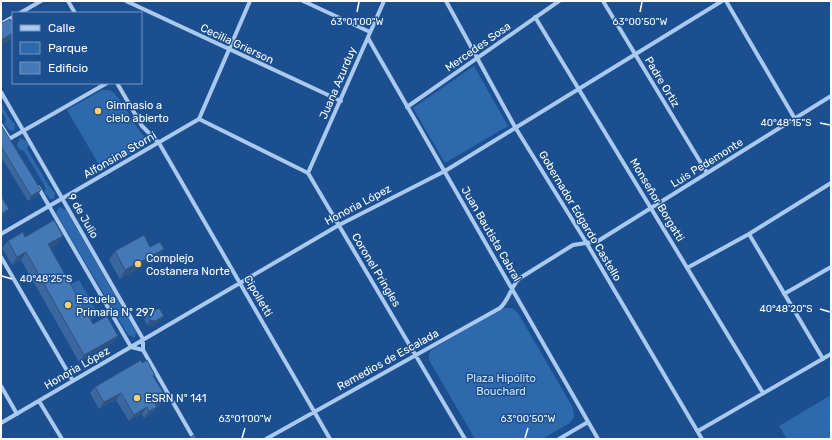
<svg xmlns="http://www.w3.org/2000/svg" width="832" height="440" viewBox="0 0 832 440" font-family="Rubik,sans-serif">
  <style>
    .green { fill: #2e69ad }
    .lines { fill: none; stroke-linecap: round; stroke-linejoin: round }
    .street { stroke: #a9c9ee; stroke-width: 4 }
    .wall { fill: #3a679d }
    .shaded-wall { fill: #305480 }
    .building { fill: #4478b7; stroke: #305480 }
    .ticks { fill: none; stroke: #fff; stroke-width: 1.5 }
    .poi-dot { fill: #ffd166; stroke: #1b4f8f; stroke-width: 1.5 }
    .labels { text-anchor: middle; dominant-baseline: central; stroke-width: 3; stroke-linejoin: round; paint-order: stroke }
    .street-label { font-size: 11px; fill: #fff; stroke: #1b4f8f }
    .poi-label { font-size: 11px; fill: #fff; stroke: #1b4f8f; text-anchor: start }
    .park-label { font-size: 11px; fill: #cfe3fa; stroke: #1b4f8f }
    .ticks-label { font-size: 10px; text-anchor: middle; fill: #fff; stroke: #1b4f8f; stroke-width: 3; stroke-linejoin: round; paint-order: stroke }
  </style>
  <rect width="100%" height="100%" fill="#1b4f8f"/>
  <path class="green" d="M474,66L508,126L445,163L413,108Z
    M102,90H110C126,102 131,124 146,138L144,146L102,170L67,110Z
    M1,104L9,118L15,124L14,131L10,130L4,124L6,119L1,111Z
    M20,138L26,141L29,145L27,149L49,186L55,193L54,199H50L44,192L46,188L24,151L19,149L17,145Z
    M59,207L66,210L136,332L135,338L128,335L56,213Z
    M79,280L99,315L86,322L66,287Z
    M503,308H512L518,313L573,408L574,417L570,423L542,439H475L429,360V354L431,350Z
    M831,395V439H787L779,426Z"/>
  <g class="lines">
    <path class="street" d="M68,1L75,13
      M126,1L341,101
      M303,1L370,32
      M446,1L515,127L586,242L702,439
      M603,1L707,173
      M726,1L795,119
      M20,13L41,1
      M535,17L763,393
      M1,24L13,17
      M368,38L598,439
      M117,83L142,126L159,143L330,439
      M1,92L143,339V350L194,439
      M407,107L559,1
      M199,119L308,173L465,439
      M1,125L9,138
      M9,139L107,83
      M308,173L384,1
      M38,187L131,347L143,350
      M1,234L199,119L250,1
      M749,234L823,359
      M1,257L73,381
      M687,268L749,234L831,183
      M784,294L831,267
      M1,386L17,414
      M39,401L62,439
      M1,423L339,225L445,171L722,1
      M698,431L831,354
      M266,439L500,308C510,299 511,285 520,278L573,245L598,241L831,96
      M559,439L588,422"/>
  </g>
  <path class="wall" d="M1,125L38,195L28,201L1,157Z
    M63,236L57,244L50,248L93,324L118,336L112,343L79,362L21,260L12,265L2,248L8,241Z
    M150,247L164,249L158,257L120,279L109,260L115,251Z
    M147,315L161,321L152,326L147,325L144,320Z
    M142,363L154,377L166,397L161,404L157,407L152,414L144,418L142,414L129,421L116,400L99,409L90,393L95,387Z"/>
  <path class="shaded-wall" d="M13,33V37L10,40L1,46V40Z
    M41,190L38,195L28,201L31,196Z
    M9,209L6,214L1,217V214Z
    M63,236L57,244L43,252L48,244Z
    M164,249L158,257L120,279L125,270Z
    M26,252L21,260L12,265L17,257Z
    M164,316L161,321L152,326L147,325L150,320Z
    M118,336L112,343L79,362L84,355Z
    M121,393L116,400L99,409L104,402Z
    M166,397L161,404L150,410L155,404Z
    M147,407L142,414L129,421L134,415Z
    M157,407L152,414L144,418L149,411Z"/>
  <path class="building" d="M10,19L13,24V33L1,40V24Z
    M1,125L41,190L31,196L1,146Z
    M1,196L9,209L1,214Z
    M54,220L63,236L48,244L93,324L107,316L118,336L84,355L26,252L17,257L8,241L23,232L25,237Z
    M144,235L150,247L160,242L164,249L125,270L115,251Z
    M159,308L164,316L155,321L150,320L147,315Z
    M141,360L142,363L147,360L155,375L153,376L166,397L155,404L157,407L149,411L147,407L134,415L121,393L104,402L95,387Z
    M194,435L196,439H187Z"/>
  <path class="ticks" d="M357,12L359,2M640,12L642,2M820,123L830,125M2,276L12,279M820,309L830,312M242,438L245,428M525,438L528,428"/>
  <g class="poi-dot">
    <circle cx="98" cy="111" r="4"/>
    <circle cx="138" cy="264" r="4"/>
    <circle cx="68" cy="305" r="4"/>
    <circle cx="137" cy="398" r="4"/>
  </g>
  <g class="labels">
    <g class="street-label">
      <text transform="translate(237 44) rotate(25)">Cecilia Grierson</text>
      <text transform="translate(478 47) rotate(-35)">Mercedes Sosa</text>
      <text transform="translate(662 82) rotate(59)">Padre Ortiz</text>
      <text transform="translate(338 83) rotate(-67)">Juana Azurduy</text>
      <text transform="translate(120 155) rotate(-30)">Alfonsina Storni</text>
      <text transform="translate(707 163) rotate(-32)">Luis Pedemonte</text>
      <text transform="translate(657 200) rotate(59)">Monseñor Borgatti</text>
      <text transform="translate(358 205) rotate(-28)">Honoria López</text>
      <text transform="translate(83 216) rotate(60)">9 de Julio</text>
      <text transform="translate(580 216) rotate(59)">Gobernador Edgardo Castello</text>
      <text transform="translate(491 234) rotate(60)">Juan Bautista Cabral</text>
      <text transform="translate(376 270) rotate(59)">Coronel Pringles</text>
      <text transform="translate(258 296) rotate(60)">Cipolletti</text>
      <text transform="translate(388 360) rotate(-29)">Remedios de Escalada</text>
      <text transform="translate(77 368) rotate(-30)">Honoria López</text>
    </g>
    <g class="poi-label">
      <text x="106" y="105">Gimnasio a<tspan x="106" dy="13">cielo abierto</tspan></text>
      <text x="146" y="258">Complejo<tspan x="146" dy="13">Costanera Norte</tspan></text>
      <text x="76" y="299">Escuela<tspan x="76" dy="13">Primaria Nº 297</tspan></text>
      <text x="145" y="398">ESRN Nº 141</text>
    </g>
    <g class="park-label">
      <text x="501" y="378">Plaza Hipólito<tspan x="501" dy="13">Bouchard</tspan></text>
    </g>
  </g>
  <g class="ticks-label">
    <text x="357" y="25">63°01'00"W</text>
    <text x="640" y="25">63°00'50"W</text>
    <text x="786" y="126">40°48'15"S</text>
    <text x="46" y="282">40°48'25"S</text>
    <text x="786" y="312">40°48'20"S</text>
    <text x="245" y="422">63°01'00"W</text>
    <text x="528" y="422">63°00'50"W</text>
  </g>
  <rect width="832" height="440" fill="none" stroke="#ffffff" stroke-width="4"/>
  <rect x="12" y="12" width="130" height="72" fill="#1b4f8f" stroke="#7695bc"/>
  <rect x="20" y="25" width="20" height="6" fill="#a9c9ee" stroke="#7695bc"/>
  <text x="48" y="32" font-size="12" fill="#ffffff">Calle</text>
  <rect x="20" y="42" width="20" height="12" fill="#2e69ad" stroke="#7695bc"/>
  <text x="48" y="52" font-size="12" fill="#ffffff">Parque</text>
  <rect x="20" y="62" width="20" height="12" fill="#4478b7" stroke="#7695bc"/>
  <text x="48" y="72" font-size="12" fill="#ffffff">Edificio</text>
</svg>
